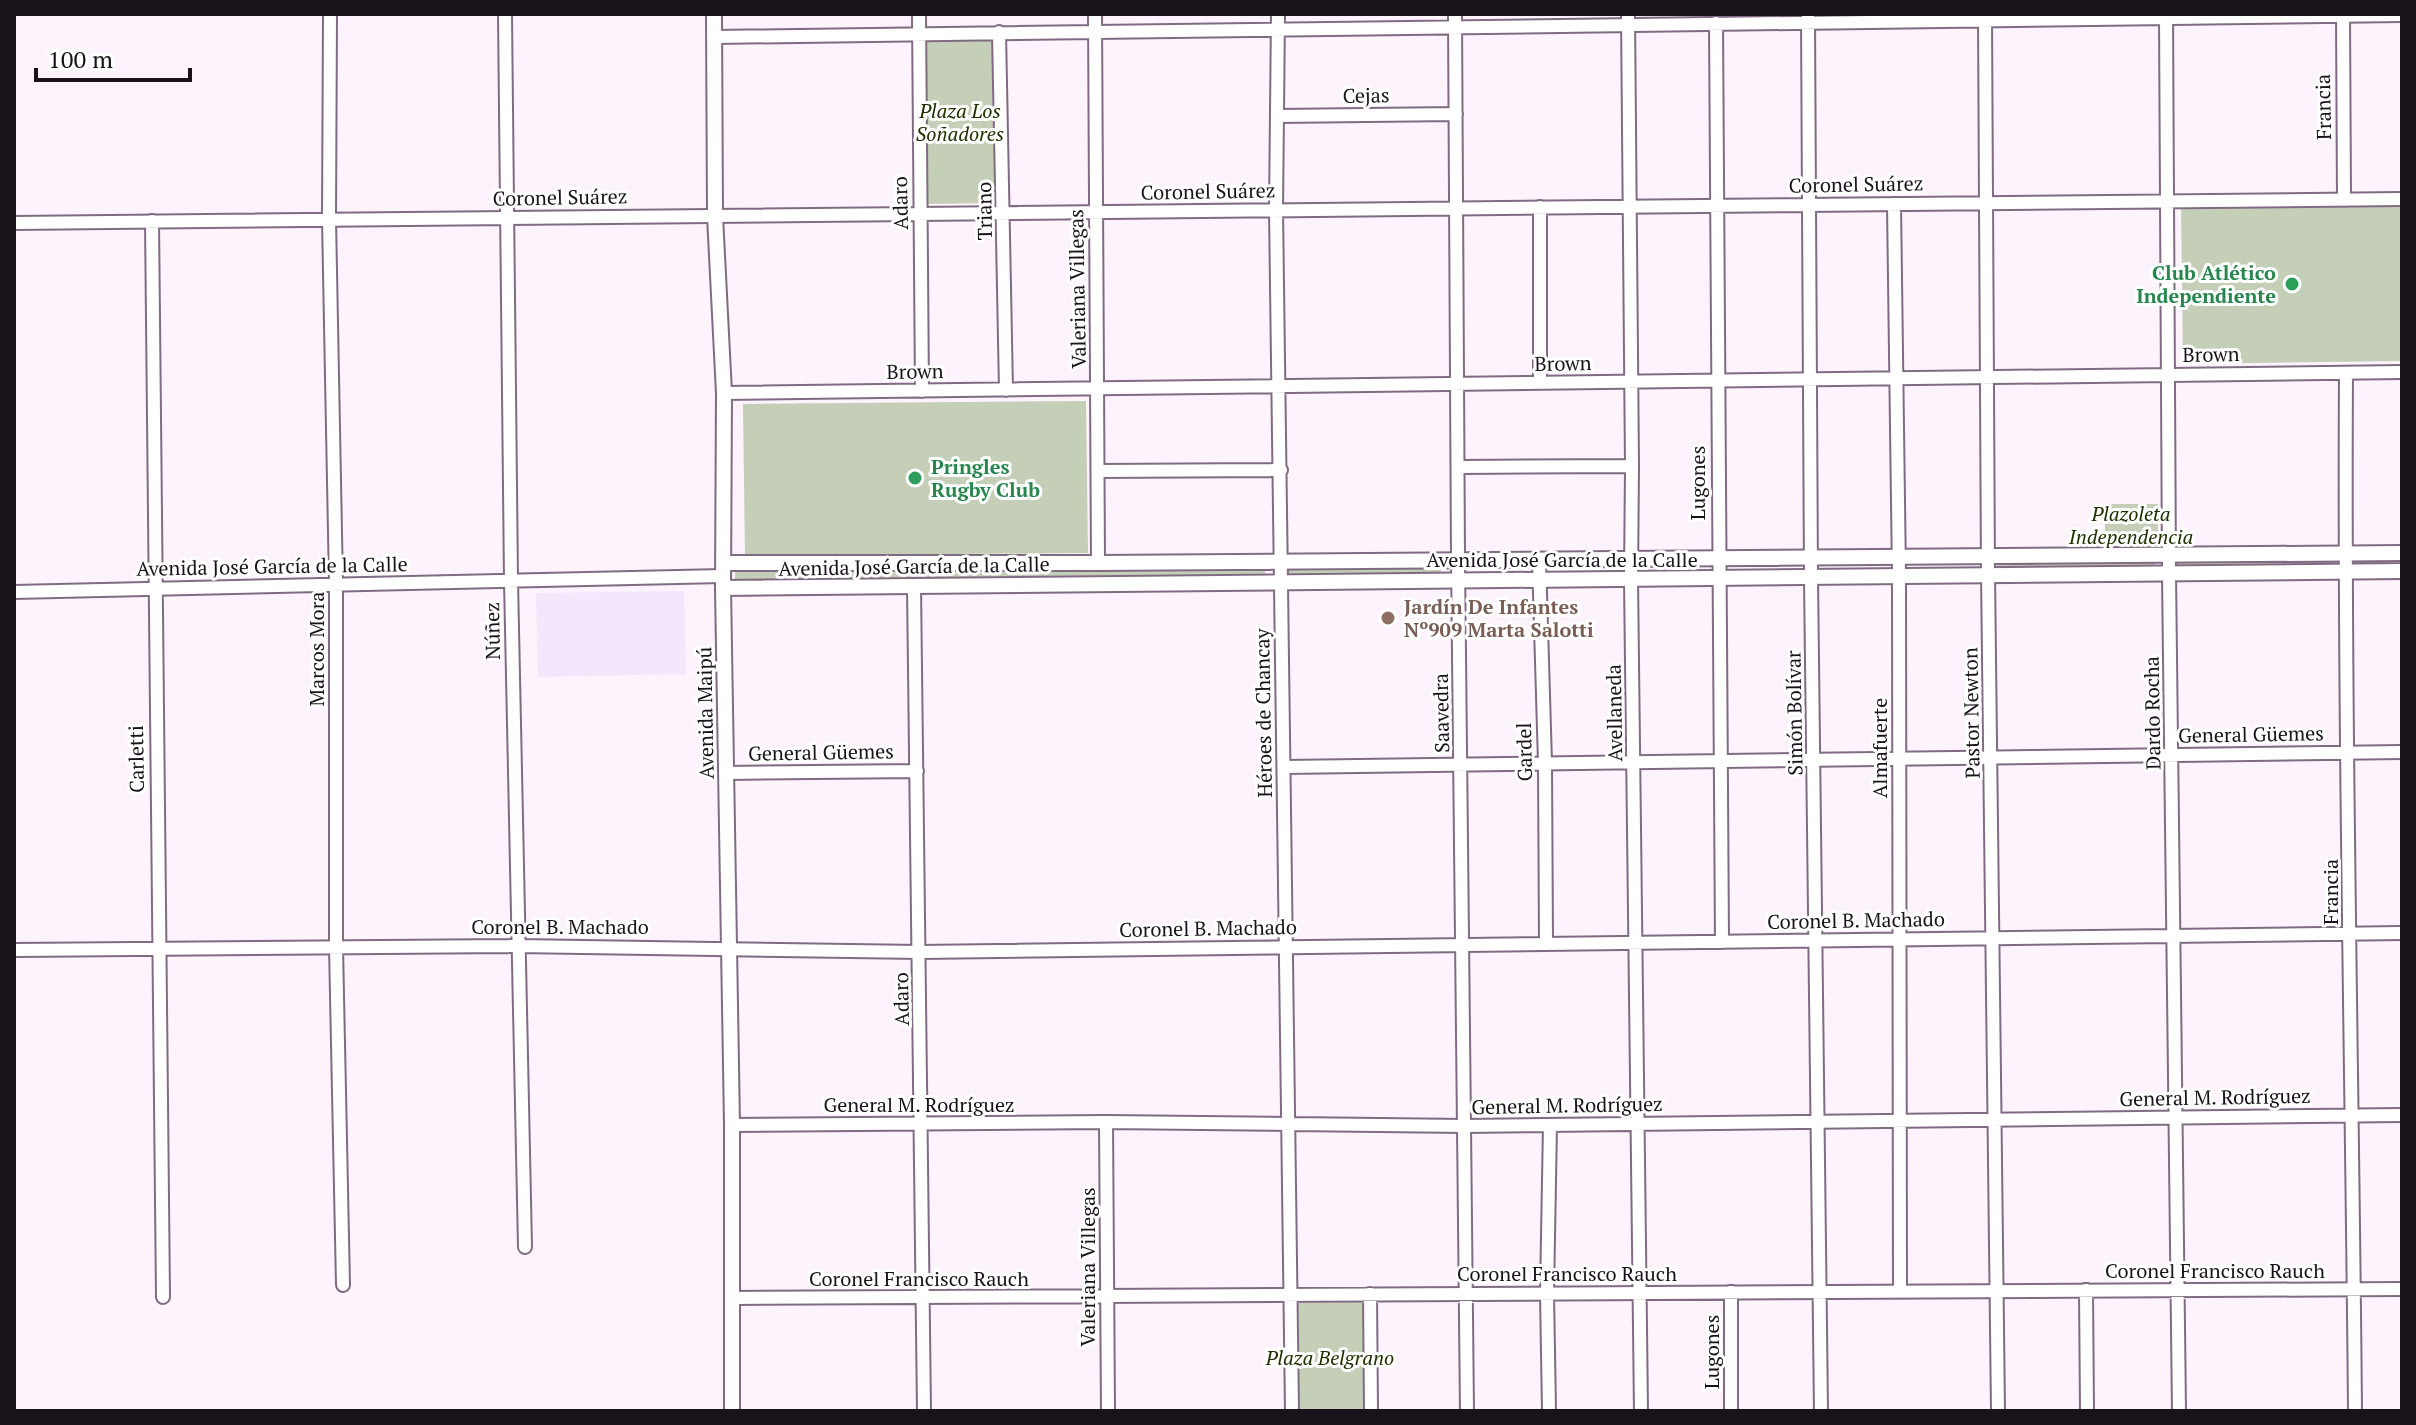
<svg xmlns="http://www.w3.org/2000/svg" width="2416" height="1425" viewBox="0 0 2416 1425" font-family="'PT Serif',serif">
  <style>
    .education { fill: #f3e7fc }
    .green { fill: #c5cfb8 }
    .lines { fill: none; stroke-linecap: round; stroke-linejoin: round }
    .minor-casing { stroke: #806c82; stroke-width: 16 }
    .major-casing { stroke: #806c82; stroke-width: 18 }
    .minor { stroke: #fff; stroke-width: 12 }
    .major { stroke: #fff; stroke-width: 14 }
    .leisure-dot { fill: #2e9e5b; stroke: #fff; stroke-width: 3 }
    .education-dot { fill: #8d6e63; stroke: #fff; stroke-width: 3 }
    .labels { text-anchor: middle; dominant-baseline: central; stroke-width: 6; stroke-linejoin: round; paint-order: stroke }
    .street-label { font-size: 20px; fill: #19121a; stroke: #fff }
    .park-label { font-size: 20px; font-style: italic; fill: #203100; stroke: #fff }
    .leisure-label { font-size: 20px; font-weight: bold; fill: #27864d; stroke: #fff; text-anchor: end }
    .education-label { font-size: 20px; font-weight: bold; fill: #785e54; stroke: #fff; text-anchor: start }
  </style>
  <rect width="100%" height="100%" fill="#fcf3fd"/>
  <path class="education" d="M684,591L686,674L538,677L536,593Z"/>
  <path class="green" d="M924,39H993L996,203L926,204Z
    M2402,204V361L2183,364L2181,206Z
    M1086,401L1088,553L745,556L743,404Z
    M2105,504H2158V545H2105Z
    M2175,558H2333V568H2176Z
    M1997,559H2155V569H1997Z
    M1441,565V574L1286,576V567Z
    M1265,567V577L735,580V571Z
    M1363,1302L1365,1411H1297L1295,1303Z"/>
  <g class="lines">
    <defs>
      <path id="minor" d="M330,14L329,219L336,585V947L343,1285
        M505,14L511,581L525,1247
        M919,14L922,391
        M1095,14L1098,563
        M1278,14L1276,210L1292,1411
        M1455,14L1458,560L1467,1411
        M1628,14L1632,466L1631,579L1641,1411
        M1985,14L1988,574L1998,1411
        M2166,14L2169,573L2179,1411
        M2343,14L2344,200
        M1808,17L1811,578L1821,1411
        M1716,23L1722,942
        M999,32L1006,390
        M715,37L2402,15
        M1277,116L1456,114
        M1894,204L1899,575L1900,1291
        M1540,207V383
        M152,221L163,1297
        M14,223L2402,199
        M2346,373C2344,719 2352,1065 2355,1411
        M724,393L2402,372
        M1459,467L1632,466
        M1098,471L1281,470
        M1539,559L1545,763L1546,944
        M914,586L924,1411
        M14,592L723,576
        M1284,767L2402,752
        M726,773L917,771
        M14,950L517,946L920,952L2402,933
        M1106,1122L1108,1411
        M732,1125L1106,1122L1465,1126L2402,1115
        M2086,1290L2087,1411
        M1370,1294L1371,1411
        M732,1298L2402,1289
        M1549,1411L1547,1293L1550,1125
        M1731,1411V1292"/>
      <path id="major" d="M714,14L715,216L724,393L723,588L732,1125V1411
        M723,563H1098L2402,553
        M723,588L2402,571"/>
    </defs>
    <use href="#minor" class="minor-casing"/>
    <use href="#major" class="major-casing"/>
    <use href="#minor" class="minor"/>
    <use href="#major" class="major"/>
  </g>
  <g class="leisure-dot">
    <circle cx="2292" cy="284" r="8"/>
    <circle cx="915" cy="478" r="8"/>
  </g>
  <circle class="education-dot" cx="1388" cy="618" r="8"/>
  <g class="labels">
    <g class="street-label">
      <text transform="translate(1366 95) rotate(-1)">Cejas</text>
      <text transform="translate(2323 107) rotate(-91)">Francia</text>
      <text transform="translate(1856 184) rotate(-1)">Coronel Suárez</text>
      <text transform="translate(1208 191) rotate(-1)">Coronel Suárez</text>
      <text transform="translate(560 197) rotate(-1)">Coronel Suárez</text>
      <text transform="translate(900 203) rotate(-91)">Adaro</text>
      <text transform="translate(984 211) rotate(-91)">Triano</text>
      <text transform="translate(1077 289) rotate(-91)">Valeriana Villegas</text>
      <text transform="translate(2211 354) rotate(-1)">Brown</text>
      <text transform="translate(1563 363) rotate(-1)">Brown</text>
      <text transform="translate(915 371) rotate(-1)">Brown</text>
      <text transform="translate(1697 483) rotate(-90)">Lugones</text>
      <text x="1562" y="559">Avenida José García de la Calle</text>
      <text transform="translate(272 566) rotate(-1)">Avenida José García de la Calle</text>
      <text transform="translate(914 566) rotate(-1)">Avenida José García de la Calle</text>
      <text transform="translate(492 631) rotate(-91)">Núñez</text>
      <text transform="translate(316 649) rotate(-90)">Marcos Mora</text>
      <text transform="translate(705 713) rotate(-91)">Avenida Maipú</text>
      <text transform="translate(1263 713) rotate(-91)">Héroes de Chancay</text>
      <text transform="translate(1441 713) rotate(-91)">Saavedra</text>
      <text transform="translate(1614 713) rotate(-91)">Avellaneda</text>
      <text transform="translate(1794 713) rotate(-91)">Simón Bolívar</text>
      <text transform="translate(1971 713) rotate(-91)">Pastor Newton</text>
      <text transform="translate(2152 713) rotate(-91)">Dardo Rocha</text>
      <text transform="translate(2251 734) rotate(-1)">General Güemes</text>
      <text transform="translate(1879 748) rotate(-90)">Almafuerte</text>
      <text transform="translate(821 752) rotate(-1)">General Güemes</text>
      <text transform="translate(1524 752) rotate(-91)">Gardel</text>
      <text transform="translate(136 759) rotate(-91)">Carletti</text>
      <text transform="translate(2330 892) rotate(-90)">Francia</text>
      <text transform="translate(1856 920) rotate(-1)">Coronel B. Machado</text>
      <text x="560" y="926">Coronel B. Machado</text>
      <text transform="translate(1208 928) rotate(-1)">Coronel B. Machado</text>
      <text transform="translate(901 999) rotate(-91)">Adaro</text>
      <text transform="translate(2215 1097) rotate(-1)">General M. Rodríguez</text>
      <text x="919" y="1104">General M. Rodríguez</text>
      <text transform="translate(1567 1105) rotate(-1)">General M. Rodríguez</text>
      <text transform="translate(1087 1267) rotate(-90)">Valeriana Villegas</text>
      <text x="2215" y="1270">Coronel Francisco Rauch</text>
      <text x="1567" y="1273">Coronel Francisco Rauch</text>
      <text x="919" y="1278">Coronel Francisco Rauch</text>
      <text transform="translate(1711 1352) rotate(-90)">Lugones</text>
    </g>
    <g class="park-label">
      <text x="960" y="110">Plaza Los<tspan x="960" dy="23">Soñadores</tspan></text>
      <text x="2131" y="513">Plazoleta<tspan x="2131" dy="23">Independencia</tspan></text>
      <text x="1330" y="1357">Plaza Belgrano</text>
    </g>
    <g class="leisure-label">
      <text x="2276" y="272">Club Atlético<tspan x="2276" dy="23">Independiente</tspan></text>
      <text x="931" y="466" text-anchor="start">Pringles<tspan x="931" dy="23">Rugby Club</tspan></text>
    </g>
    <g class="education-label">
      <text x="1404" y="606">Jardín De Infantes<tspan x="1404" dy="23">Nº909 Marta Salotti</tspan></text>
    </g>
  </g>
  <rect width="2416" height="1425" fill="none" stroke="#19121a" stroke-width="32"/>
  <path d="M36 68v12h154v-12" fill="none" stroke="#19121a" stroke-width="4"/>
  <text x="48" y="68" font-size="24" fill="#19121a" stroke="#ffffff" stroke-width="6" paint-order="stroke">100 m</text>
</svg>
